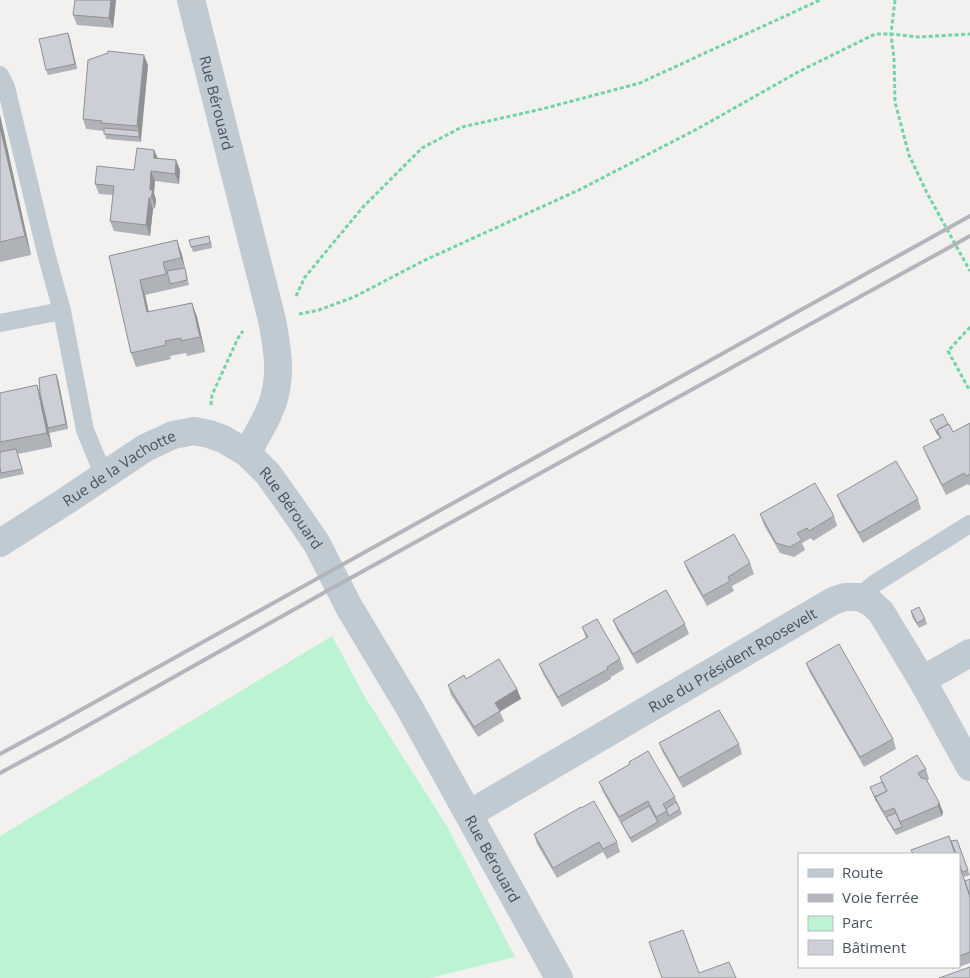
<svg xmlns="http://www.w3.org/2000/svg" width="970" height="978" viewBox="0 0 970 978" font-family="'Open Sans',sans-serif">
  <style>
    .green { fill: #bcf3d3 }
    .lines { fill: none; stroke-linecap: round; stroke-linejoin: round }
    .path { stroke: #71d4a7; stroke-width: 3; stroke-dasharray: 4 2.5; stroke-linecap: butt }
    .lane { stroke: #c0cad3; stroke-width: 18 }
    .street { stroke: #c0cad3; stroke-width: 28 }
    .rail { stroke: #b2b5bb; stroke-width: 4 }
    .wall { fill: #afb2b7 }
    .shaded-wall { fill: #8f9195 }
    .building { fill: #cccfd5; stroke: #8f9195 }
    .labels { text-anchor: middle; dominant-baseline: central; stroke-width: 4; stroke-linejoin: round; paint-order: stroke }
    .street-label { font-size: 15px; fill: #46525f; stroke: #fff }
  </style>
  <rect width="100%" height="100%" fill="#f3f0f0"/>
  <path class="green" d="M332,636L365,697L448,828L515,957L430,978H0V836Z"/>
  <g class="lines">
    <path class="path" d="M895,0L891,34L894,58L895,102L909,155L927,193L970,271
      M296,296L305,277L363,207L422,148L462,127L542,109L640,83L820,0
      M299,314L319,310L354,297L423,261L581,189L699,128L798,72L875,34H891L918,37L970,34
      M970,327L948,351L970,391
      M211,405L212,395L238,338L243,331"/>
    <path class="lane" d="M0,75L6,87L46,253L62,311
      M0,323L62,311L85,430L104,476
      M859,597L874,584L970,524"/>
    <g class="street">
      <path id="s1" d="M191,0L272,320C276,343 281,366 276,390C272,412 258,433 247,453L268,474L291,506L317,544L349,607L409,707L559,978"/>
      <path id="s2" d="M0,543L66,501L145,448L173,435L194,431L209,434L223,439L247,453"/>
      <path d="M922,680L970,767"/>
      <path id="s3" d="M469,814L833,601L845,597H859L870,602L881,612L922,680L970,653"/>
    </g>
    <path class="rail" d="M0,754L59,722L970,216
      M0,773L69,736L327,591L970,236"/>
  </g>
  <path class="wall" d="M75,0H116L113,28L77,25L73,15Z
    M68,33L77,69L48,75L46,70Z
    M148,65L141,142L106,139L104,131L86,129L83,119Z
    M0,115L31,255L0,262Z
    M154,150L158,158L176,160L180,170L179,184L155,181L154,193L156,200L155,208L153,209L150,236L114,231L110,221L113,195L99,194L95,184L134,170Z
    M177,240L182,255L189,285L145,295L149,312L192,303L197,317L205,352L187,356L186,353L170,356L171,359L136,367L131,353L109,256Z
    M211,241L212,248L193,252L191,247Z
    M56,374L58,379L68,429L49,433L52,447L18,454L24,474L0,479V393L37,385L40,394Z
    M930,420L948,424L953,432L970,423V486L968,484L946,495L927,457L923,447L940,439Z
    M837,495L918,499L921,509L863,543L841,505Z
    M760,514L834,516L837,526L813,541L811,538L802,543L805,550L794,557L780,553L764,525Z
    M684,562L750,563L754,574L732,586L734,591L707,606L688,572Z
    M911,611L925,619L927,624L919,628L912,617Z
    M613,620L685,624L689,634L637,664L617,630Z
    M582,627L620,659L624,669L611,677V679L562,707L543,674L539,664L586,638Z
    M806,663L893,739L896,749L864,767L810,673Z
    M466,679L517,689L521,699L500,712L504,721L478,737L451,695L448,685Z
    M659,743L739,744L742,754L683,788L663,753Z
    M629,762L675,797L682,814L632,843L603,792L599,782L630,764Z
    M926,769L929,779L927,781L943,812L942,816L896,835L879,807L872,792L882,782L880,777Z
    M534,834L617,842L620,852L607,859L603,852L557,878L537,844Z
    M957,840L970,875L964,877L952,845Z
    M959,864L970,896V963L953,969L952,967H959Z"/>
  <path class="shaded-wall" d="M111,0H116L113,28L109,18Z
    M68,33L70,38L77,69L75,64Z
    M144,55L148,65L141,136L137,126Z
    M0,115L31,255L25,236L0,127Z
    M139,131L141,136V142L139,137Z
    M154,150L158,160L154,158Z
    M176,160L180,170L179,184L175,174Z
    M151,171L155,181L154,193L156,200L155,208L150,190Z
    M149,198L153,209L150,236L146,225Z
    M177,240L182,255L189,285L185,268L181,258Z
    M140,280L145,295L152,327L147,312Z
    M192,303L197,317L205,352L200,337Z
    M56,374L58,379L68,429L66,424Z
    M37,385L42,399L48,428L52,447L47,433Z
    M517,689L521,699L498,712L495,703Z
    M939,802L943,812L942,816L938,806Z"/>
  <path class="building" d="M75,0H111L109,18L73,15Z
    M68,33L75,64L46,70L39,39Z
    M108,51L144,55L137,126L101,123L102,121L83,119L88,60L108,53Z
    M0,127L25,236L0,242Z
    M104,128L139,131V137L104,134Z
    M137,148L154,150V158L176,160L175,174L151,171L150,190H153L151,198H149L146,225L110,221L114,186L95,184L97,166L134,170Z
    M209,236L210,243L191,247L189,240Z
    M177,240L181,258L163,262L166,274L140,280L147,312L192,303L200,337L181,341V338L165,341L166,345L131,353L109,256Z
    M185,268L187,280L170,284L167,271Z
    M56,374L66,424L48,428L40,393L39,378Z
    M37,385L47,433L0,442V393Z
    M943,414L948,424L937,430L938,435L930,420Z
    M970,423V474L966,476L964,473L942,485L923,447L941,438L937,430L949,424L953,432Z
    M16,449L22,469L1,473L0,467V452Z
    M896,461L918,499L859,533L837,495Z
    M815,483L834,516L809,531L807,528L797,533L802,540L790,547L776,543L760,514Z
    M734,534L750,563L728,577L730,581L703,596L684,562Z
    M666,590L685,624L633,654L613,620Z
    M919,607L925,619L917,623L911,611Z
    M597,619L620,659L607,667L608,669L558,697L539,664L588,637L582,627Z
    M839,644L893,739L860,757L806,663Z
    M499,659L517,689L495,703L500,711L474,727L448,685L464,675L466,679Z
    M719,710L739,744L679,778L659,743Z
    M648,751L675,797L663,804L667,811L656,817L648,801L619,817L599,782L630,764L629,762Z
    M917,755L926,769L918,773L921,778L926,779L939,802L938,806L900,822L894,808L884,812L875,797L887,791L880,777Z
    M882,782L887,791L875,797L877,802L870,787Z
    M594,801L617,842L603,849L599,842L553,868L534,834L581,807V808Z
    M676,802L680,809L669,816L666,809Z
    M649,806L658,822L630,838L621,822Z
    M896,813L902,827L894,830L886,817Z
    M949,836L955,854H913L911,850Z
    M957,840L968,870L962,872L959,863V854H956L951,841Z
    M959,864L970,897V952L959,956Z
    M970,879V896L965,881Z
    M683,930L699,973L729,962L736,978H662L649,942Z
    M970,967V978H939Z"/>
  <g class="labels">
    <g class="street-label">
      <text stroke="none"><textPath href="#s1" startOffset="106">Rue Bérouard</textPath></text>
      <text stroke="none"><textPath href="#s2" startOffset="141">Rue de la Vachotte</textPath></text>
      <text stroke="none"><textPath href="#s1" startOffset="541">Rue Bérouard</textPath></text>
      <text stroke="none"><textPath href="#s3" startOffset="305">Rue du Président Roosevelt</textPath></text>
      <text stroke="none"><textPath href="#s1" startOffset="946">Rue Bérouard</textPath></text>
    </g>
  </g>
  <rect x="798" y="853" width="162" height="115" fill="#ffffff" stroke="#b5babf"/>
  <rect x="808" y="869" width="25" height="8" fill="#c0cad3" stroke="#b5babf"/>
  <text x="842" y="878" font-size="15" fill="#46525f">Route</text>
  <rect x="808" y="894" width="25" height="8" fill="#b2b5bb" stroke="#b5babf"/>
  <text x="842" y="903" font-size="15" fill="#46525f">Voie ferrée</text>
  <rect x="808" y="916" width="25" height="15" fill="#bcf3d3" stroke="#b5babf"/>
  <text x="842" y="928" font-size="15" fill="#46525f">Parc</text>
  <rect x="808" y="940" width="25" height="15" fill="#cccfd5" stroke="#b5babf"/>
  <text x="842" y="953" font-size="15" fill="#46525f">Bâtiment</text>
</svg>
